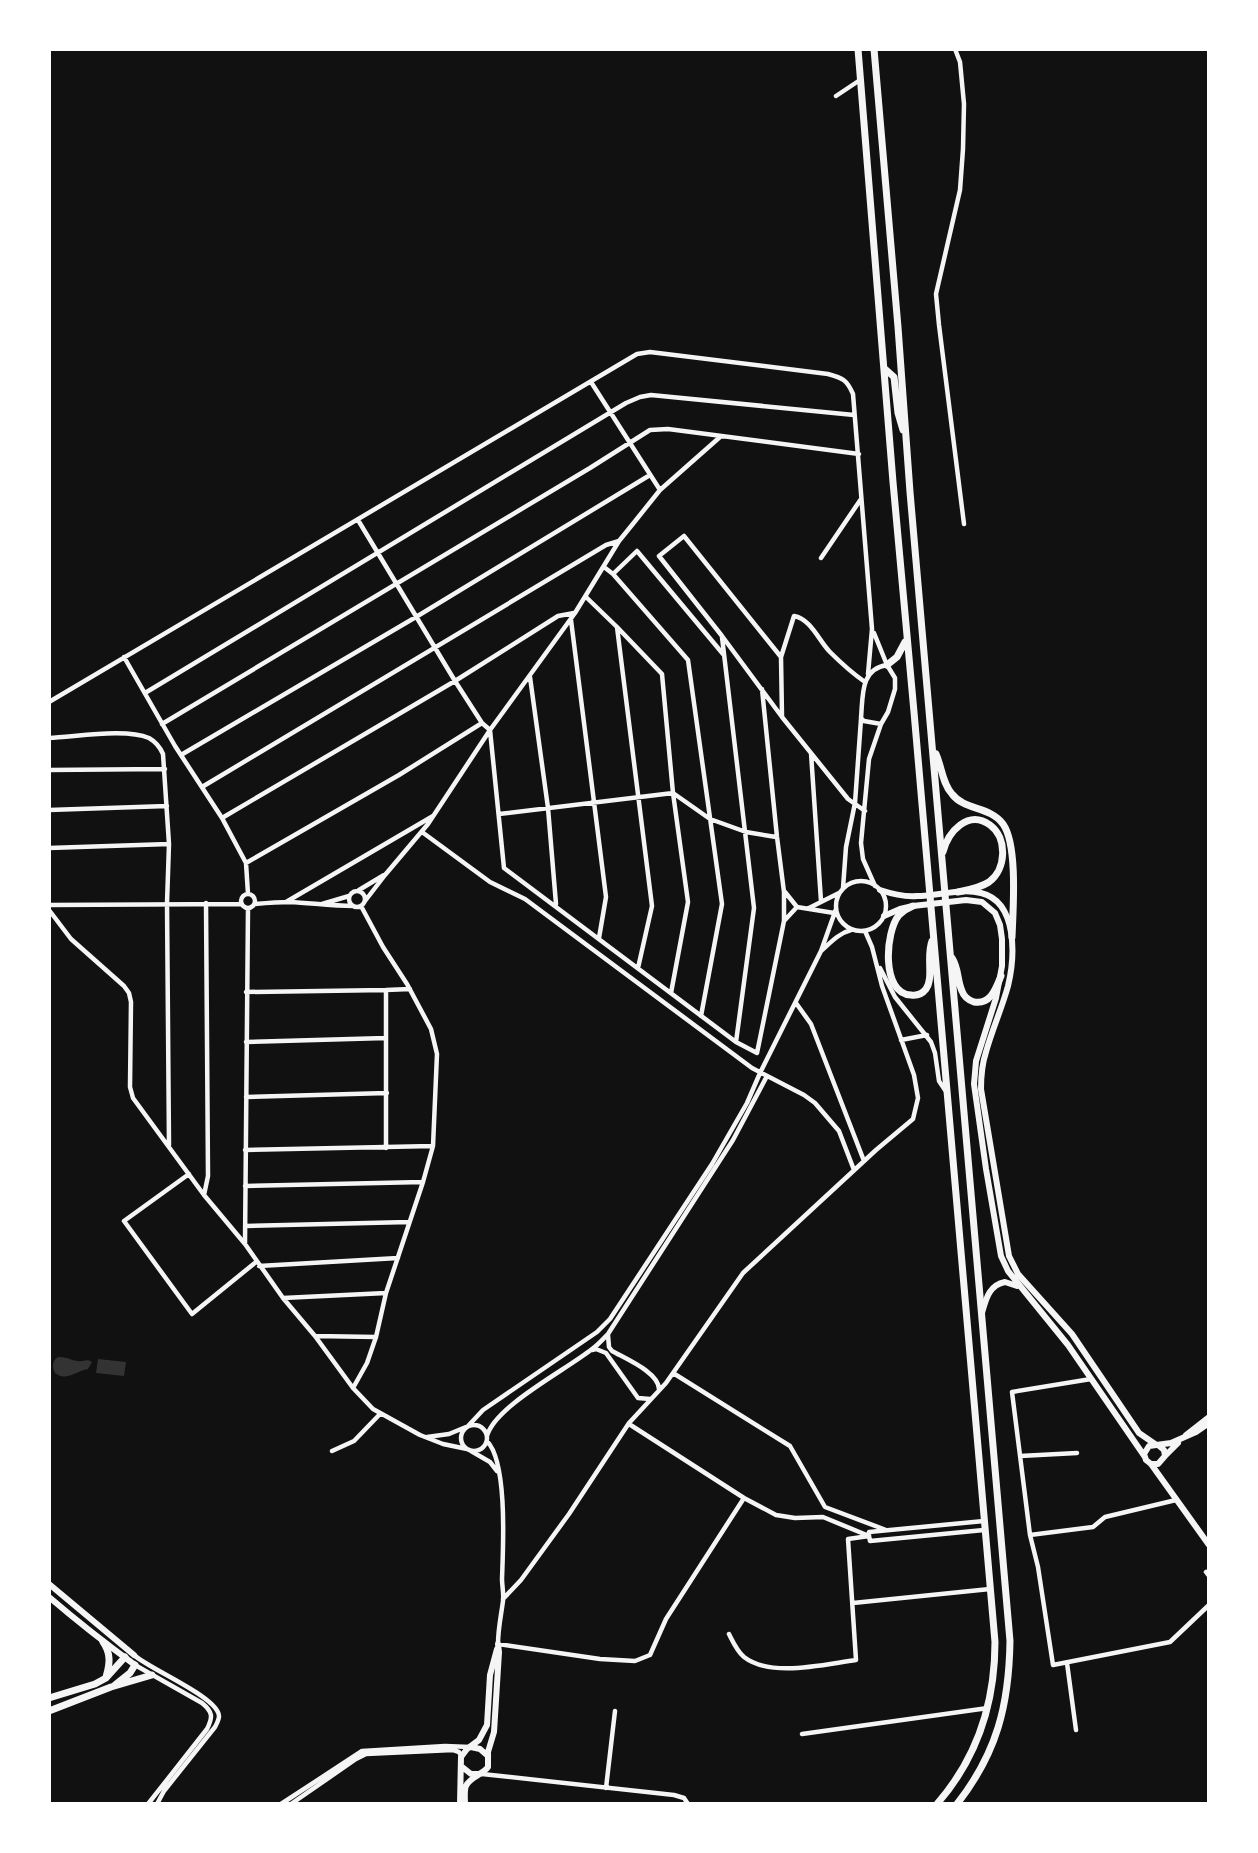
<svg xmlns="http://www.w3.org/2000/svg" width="1258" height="1853" viewBox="0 0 1258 1853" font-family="Helvetica,sans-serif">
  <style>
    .water { fill: #333 }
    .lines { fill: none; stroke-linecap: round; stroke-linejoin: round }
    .minor { stroke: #f5f5f5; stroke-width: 4.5 }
    .tertiary { stroke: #f5f5f5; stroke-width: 6 }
    .primary { stroke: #f5f5f5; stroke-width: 7 }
  </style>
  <rect width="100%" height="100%" fill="#111"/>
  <path class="water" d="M58,1357C69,1356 74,1364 88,1360L92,1362L88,1369C76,1371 66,1382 55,1373C52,1367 52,1361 58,1357Z
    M98,1359L126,1362L124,1376L96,1373Z"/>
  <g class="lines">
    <path class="minor" d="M955,49L960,62L964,104L963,149L960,190L936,294L939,325L964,524
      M836,96L860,80
      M591,382L660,490
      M358,520L455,681L482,723L490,730L504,868L736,1042L757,1053L784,921V892L777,837L762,689
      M821,558L861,499
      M604,567L613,574L688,660L722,904L701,1016
      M613,574L637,551L723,654
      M586,597L617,627L662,674L673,793L688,902L671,993
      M571,620L606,897L599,938
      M617,627L652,906L638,968
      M874,633L887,665
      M722,637L754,908L736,1042
      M124,657L175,746L222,818L246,863L248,894
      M781,657L684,536L659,556L722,636L782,717L848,799L865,811
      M530,677L548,808L556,904
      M145,693L626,403L640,397L651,395L854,415
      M49,702L637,354L650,352L828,374C843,378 847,380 853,394L872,629L868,674
      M782,716L781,657L794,616C811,619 819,641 830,652C841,663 852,673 865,682
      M162,724L590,468L650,430L668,429L859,454
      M49,738C76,737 125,728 149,738C156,742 160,747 163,754L169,844L167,903L169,1145
      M811,753L821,901
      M181,755L416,617L650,475
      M49,770L165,769
      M202,787L606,545L619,541
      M49,810L167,806
      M499,814L673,793L710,819L746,832L776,837
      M222,818L455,681L558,616L574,613
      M422,832L490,882L525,899L752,1068L804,1095L815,1103L839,1131L854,1170
      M49,848L169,844
      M246,863L399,775L482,723
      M836 906a25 25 0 1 1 50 0a25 25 0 1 1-50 0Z
      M875,886L863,859L861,843L869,759L881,724L888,712L895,689V678L887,665C860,669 863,696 861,718L864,721L881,724
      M843,888L846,847L855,803L861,719
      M359,890L384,875
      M349 899a8 8 0 1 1 16 0a8 8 0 1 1-16 0Z
      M785,892L797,907L834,913
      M241 901a7 7 0 1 1 14 0a7 7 0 1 1-14 0Z
      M365,901L385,875L428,824L490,730L575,613L619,541L632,525L660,490L720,437
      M286,902L433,816
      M255,904C266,903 278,902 290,902C311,903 332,906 353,906
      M322,904L349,896
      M49,905L242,904
      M809,908L839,893
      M49,910L71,939L124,986L129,993L131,1002L130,1087L133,1098L204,1195L245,1244L283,1298L315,1336L353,1388L373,1409L420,1435L443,1444L467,1449
      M784,921L797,907
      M821,951C830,943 839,933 851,930
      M880,968L895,997L931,1042L935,1053L939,1081L945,1090
      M386,990L410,989
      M246,992L386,990V1148
      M796,1003L811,1024L864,1161
      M901,1040L927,1035
      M246,1042L386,1038
      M246,1097L387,1093
      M245,1150L433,1146
      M189,1174L124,1221L192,1314L256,1262
      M245,1186L423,1182
      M204,1195L208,1176L206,903
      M245,1226L409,1222
      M245,1244L248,908
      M259,1266L398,1258
      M283,1298L386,1293
      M608,1335L609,1347L612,1351C626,1359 660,1373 659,1390
      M315,1336L376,1337
      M592,1350L596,1349L606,1353L638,1398L650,1399
      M673,1373L790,1446L825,1507L886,1530
      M1091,1379L1012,1392L1030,1535L1038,1567L1053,1665L1170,1642L1209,1605
      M353,1388L367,1363L376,1337L386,1293L423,1182L433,1146L437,1054L431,1029L407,984L383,947L361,906
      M629,1424L744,1498L776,1515L795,1518L823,1517L869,1536L870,1541L984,1530
      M461 1438a13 13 0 1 1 26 0a13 13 0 1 1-26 0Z
      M469,1425L483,1410L597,1332L610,1319L712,1164L747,1103L760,1073L821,951L836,909
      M487,1436C495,1406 566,1370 592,1349C598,1345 603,1339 608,1334L733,1140L767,1076
      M427,1437L449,1434L466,1427
      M487,1441C508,1463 503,1549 502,1579C502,1586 504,1594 503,1601C501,1616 498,1629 498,1644L600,1659L635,1661L650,1655L666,1619L744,1498
      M332,1451L354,1441L380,1414
      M471,1451L490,1462L497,1471
      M1020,1456L1077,1453
      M1030,1535L1093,1527L1105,1517L1176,1500
      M1206,1572L1209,1576
      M503,1599L521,1580L569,1514L629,1423L666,1383L743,1273L876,1150L913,1119L918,1098L914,1075L882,986L872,947L865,931
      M853,1603L990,1589
      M729,1634C733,1642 737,1651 744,1657C771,1678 825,1664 856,1660L848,1539L869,1536V1532L984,1521
      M134,1655C149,1669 218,1697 219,1716C219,1720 217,1723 215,1727L164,1791L157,1804
      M1067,1663L1076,1730
      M135,1665L202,1703C213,1712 213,1717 207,1729L148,1804
      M802,1734L988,1708
      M482,1774L674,1795L684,1798L688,1804
      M606,1788L615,1711
      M281,1804L362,1751L445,1746L470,1747
      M291,1804L356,1759L366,1754L453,1750L459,1752L461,1756"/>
    <path class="tertiary" d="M880,890C892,894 904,897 917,896C938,896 960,888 981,893C1018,902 1015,957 1008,986C1002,1008 992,1030 986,1052C982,1064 981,1076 981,1089L1009,1256L1018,1274L1072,1334L1139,1433L1155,1444
      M884,916L900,909L913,906L966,900L982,902L995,913L1000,925L1002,939V966L996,998L976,1061L974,1084L986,1169L1001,1256L1008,1271L1068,1345L1145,1457
      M982,1313C986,1299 989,1285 1005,1282L1017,1286
      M1209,1423L1196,1432L1171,1443L1149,1446L1144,1454L1146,1460L1151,1464L1209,1545
      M1186,1435L1209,1417
      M1165,1456L1178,1443
      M1151,1464H1158L1165,1456L1164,1450L1158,1445
      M49,1584L134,1655
      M49,1597C77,1621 105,1643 135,1665
      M471,1747L480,1749L488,1756
      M461,1766L471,1774H480
      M460,1804L461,1757L467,1749L479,1740L487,1725L490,1675L497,1649
      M465,1804C465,1799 464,1790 466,1786C469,1778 483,1774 488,1767V1752L494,1732L499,1652L498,1644"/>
    <path class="primary" d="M858,49L893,482L914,712L995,1642C995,1703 978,1757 937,1804
      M874,49L898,327L910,492L1010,1641C1009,1705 997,1753 957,1804
      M885,369L894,377L898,413L903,430
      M887,665L897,657L905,642
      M936,754C942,767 942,783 952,794C965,811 990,806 1003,824C1018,845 1013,910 1012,937
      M943,852C948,832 968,809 990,825C1008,838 1006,870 989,882C980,888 968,890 958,892
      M913,906C908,908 903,911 899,915C885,932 881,994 911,995C917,996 922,994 926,989C934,978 926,956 932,941
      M952,958C959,969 957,980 962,991C964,997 968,1000 974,1002C991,1005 996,988 1001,976
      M103,1642C111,1653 110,1664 106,1677
      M115,1685L130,1673L135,1665
      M49,1698L95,1684L106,1678L125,1657
      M49,1711L111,1687L152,1675"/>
  </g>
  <rect width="1258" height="1853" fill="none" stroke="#ffffff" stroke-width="102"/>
</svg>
